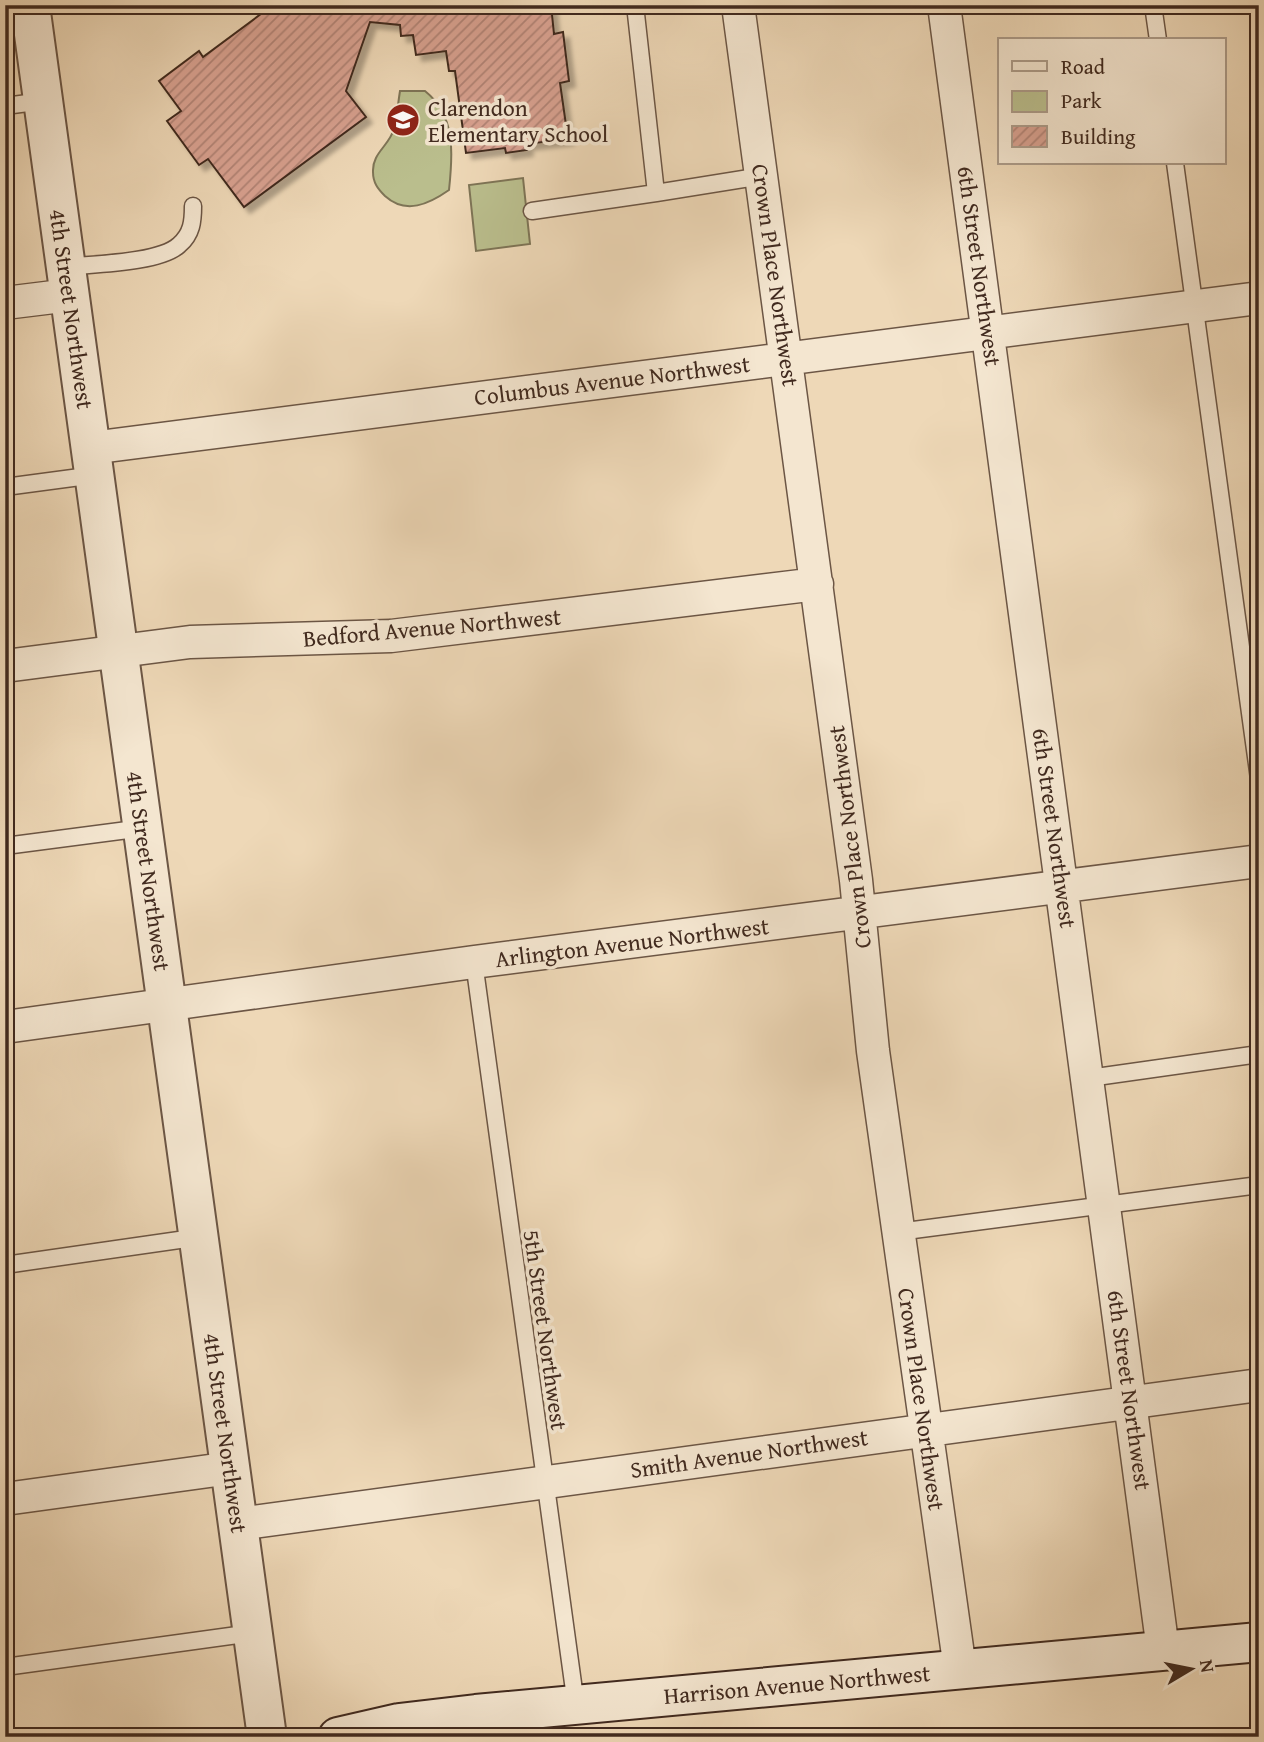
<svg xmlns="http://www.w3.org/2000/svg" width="1264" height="1742" viewBox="0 0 1264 1742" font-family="'Gentium Book Plus',serif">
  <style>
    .green { fill: #babe8d; stroke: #7e7456; stroke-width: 2 }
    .building { fill: url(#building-hatch); stroke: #412a1f; stroke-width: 2; filter: url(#shadow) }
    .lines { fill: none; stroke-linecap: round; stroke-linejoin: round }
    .service-casing { stroke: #6c5645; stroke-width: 19 }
    .minor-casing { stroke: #6c5645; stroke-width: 35 }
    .tertiary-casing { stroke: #6c5645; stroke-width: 42 }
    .secondary-casing { stroke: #412a1f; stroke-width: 42 }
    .service { stroke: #f4e6d0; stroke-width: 16 }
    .minor { stroke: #f4e6d0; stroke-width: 32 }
    .tertiary { stroke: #f4e6d0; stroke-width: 38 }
    .secondary { stroke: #f4e6d0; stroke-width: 38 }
    .labels { text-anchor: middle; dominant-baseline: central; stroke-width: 7; stroke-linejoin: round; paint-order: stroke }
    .poi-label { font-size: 23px; fill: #412a1f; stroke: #f4e6d0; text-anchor: start }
    .street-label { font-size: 23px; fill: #412a1f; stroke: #f4e6d0 }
  </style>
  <defs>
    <pattern id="building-hatch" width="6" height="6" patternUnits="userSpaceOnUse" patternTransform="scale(1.75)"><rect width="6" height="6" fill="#d8a190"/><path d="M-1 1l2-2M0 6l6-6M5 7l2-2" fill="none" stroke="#b18375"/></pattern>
    <filter id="shadow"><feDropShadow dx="6" dy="6" stdDeviation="2" flood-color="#0004"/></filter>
  </defs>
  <rect width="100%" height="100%" fill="#eed8b7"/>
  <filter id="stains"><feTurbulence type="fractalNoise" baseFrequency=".00286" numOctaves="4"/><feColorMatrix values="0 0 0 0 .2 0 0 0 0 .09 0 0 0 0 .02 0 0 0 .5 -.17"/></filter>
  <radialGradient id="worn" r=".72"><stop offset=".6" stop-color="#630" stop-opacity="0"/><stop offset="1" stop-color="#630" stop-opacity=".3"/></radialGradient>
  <path class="green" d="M400,91H425C456,116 453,153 449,190C429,204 406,215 385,196C378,189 373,183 373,172C372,153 389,146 394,129C397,117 398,103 400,91Z
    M523,178L530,244L476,251L469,185Z"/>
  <path class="building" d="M273,5H289L293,11L302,5H551L554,34L563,32L569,81L560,83L568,139L526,144L527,150L506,153L505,148L466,153L455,71H449L446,51L416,55L413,35L401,36L400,25L370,22L346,91L366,117L244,207L208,159L199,165L167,121L181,111L159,81L199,51L203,57Z"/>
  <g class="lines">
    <defs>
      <path id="service" d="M635,5L656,193L762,176
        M1153,5L1158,40
        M5,106L43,101
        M1175,163L1259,779
        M532,211L656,193
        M66,267C93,264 160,263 179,245C192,234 193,221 193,206
        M5,487L95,475
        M5,846L143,828
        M474,962L576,1705
        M1089,1078L1259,1054
        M898,1232L1259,1185
        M5,1265L200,1237
        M5,1667L252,1633"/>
      <path id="minor" d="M738,5L856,880L873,1051L960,1669
        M944,5L1163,1650
        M5,303L70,295
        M91,448L1259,298
        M5,666L190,642L391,636L817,584
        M5,1027L474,962L1259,861
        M5,1499L231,1468
        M239,1524L1259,1385"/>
      <path id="tertiary" d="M30,5L267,1737"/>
      <path id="secondary" d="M338,1737L399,1723L476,1714L1259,1642"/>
    </defs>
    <use href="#service" class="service-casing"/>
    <use href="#minor" class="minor-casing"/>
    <use href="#tertiary" class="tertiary-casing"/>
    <use href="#secondary" class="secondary-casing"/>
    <use href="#service" class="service"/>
    <use href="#minor" class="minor"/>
    <use href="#tertiary" class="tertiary"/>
    <use href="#secondary" class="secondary"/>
  </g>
  <defs>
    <symbol id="school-disc" viewBox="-11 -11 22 22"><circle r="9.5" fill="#8f2418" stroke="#f4e6d0"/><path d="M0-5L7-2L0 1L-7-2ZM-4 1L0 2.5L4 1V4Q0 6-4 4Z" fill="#fff"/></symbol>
  </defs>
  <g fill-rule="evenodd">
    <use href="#school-disc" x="384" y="101" width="38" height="38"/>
  </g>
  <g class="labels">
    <g class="poi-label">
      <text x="428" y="107">Clarendon<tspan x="428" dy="26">Elementary School</tspan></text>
    </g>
    <g class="street-label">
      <text transform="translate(980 266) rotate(82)">6th Street Northwest</text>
      <text transform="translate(776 275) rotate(82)">Crown Place Northwest</text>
      <text transform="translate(72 309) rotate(82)">4th Street Northwest</text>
      <text transform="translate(612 380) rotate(-7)">Columbus Avenue Northwest</text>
      <text transform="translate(432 627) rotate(-5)">Bedford Avenue Northwest</text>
      <text transform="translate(1055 828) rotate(82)">6th Street Northwest</text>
      <text transform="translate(849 837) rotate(-97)">Crown Place Northwest</text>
      <text transform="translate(149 871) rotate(82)">4th Street Northwest</text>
      <text transform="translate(632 942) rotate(-7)">Arlington Avenue Northwest</text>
      <text transform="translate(546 1330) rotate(82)">5th Street Northwest</text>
      <text transform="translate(1130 1390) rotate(82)">6th Street Northwest</text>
      <text transform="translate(922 1399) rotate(82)">Crown Place Northwest</text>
      <text transform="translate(226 1433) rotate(82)">4th Street Northwest</text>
      <text transform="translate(749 1453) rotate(-8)">Smith Avenue Northwest</text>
      <text transform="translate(797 1684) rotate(-5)">Harrison Avenue Northwest</text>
    </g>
  </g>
  <rect width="1264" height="1742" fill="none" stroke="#eed8b7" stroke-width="28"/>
  <rect x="7" y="7" width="1250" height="1728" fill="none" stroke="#412a1f" stroke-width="3.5"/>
  <rect x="14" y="14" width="1236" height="1714" fill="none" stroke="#412a1f" stroke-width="2"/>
  <rect x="998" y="38" width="228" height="126" fill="#f4e6d0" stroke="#ac9b89" stroke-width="2"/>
  <rect x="1012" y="61" width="35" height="10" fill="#f4e6d0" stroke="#ac9b89" stroke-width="2"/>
  <text x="1061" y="74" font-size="21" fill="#412a1f">Road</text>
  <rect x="1012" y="91" width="35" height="21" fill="#babe8d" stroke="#ac9b89" stroke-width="2"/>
  <text x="1061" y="108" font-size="21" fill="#412a1f">Park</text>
  <rect x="1012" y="126" width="35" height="21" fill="url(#building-hatch)" stroke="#ac9b89" stroke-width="2"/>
  <text x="1061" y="144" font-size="21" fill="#412a1f">Building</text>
  <g transform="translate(1191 1669) rotate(80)" stroke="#f4e6d0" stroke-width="5" paint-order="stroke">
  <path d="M0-5L12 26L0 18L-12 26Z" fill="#412a1f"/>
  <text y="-10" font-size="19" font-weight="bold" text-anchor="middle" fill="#412a1f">N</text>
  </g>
  <rect width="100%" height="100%" filter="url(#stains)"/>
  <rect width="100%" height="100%" fill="url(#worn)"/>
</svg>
